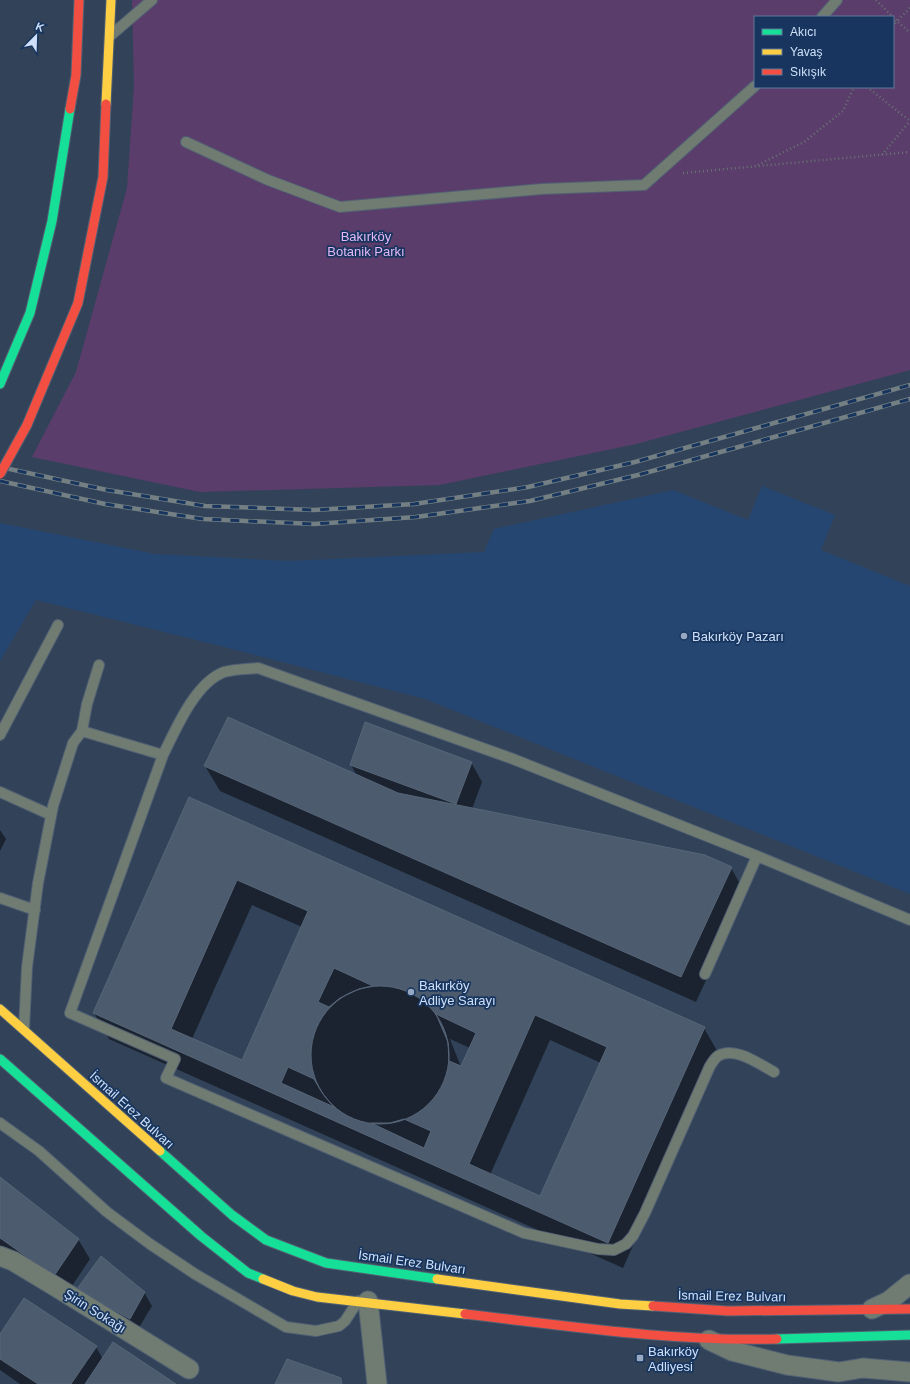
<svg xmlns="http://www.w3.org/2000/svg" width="910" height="1384" viewBox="0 0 910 1384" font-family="Arial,sans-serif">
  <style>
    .built { fill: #264672 }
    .green { fill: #5b3d6b; fill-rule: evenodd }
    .shadow { fill: #0007; fill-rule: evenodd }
    .building { fill: #4c5b6d; stroke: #576579; fill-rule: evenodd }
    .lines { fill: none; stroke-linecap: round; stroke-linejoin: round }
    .lane-casing { stroke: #516073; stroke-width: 12 }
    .street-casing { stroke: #516073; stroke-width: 21 }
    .fast-casing { stroke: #516073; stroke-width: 11 }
    .slow-casing { stroke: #516073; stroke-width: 11 }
    .jam-casing { stroke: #516073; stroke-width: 11 }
    .path { stroke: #687373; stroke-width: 2.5; stroke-dasharray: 1 3; stroke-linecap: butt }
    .lane { stroke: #707b72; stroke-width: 10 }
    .street { stroke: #707b72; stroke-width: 19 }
    .fast { stroke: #16e098; stroke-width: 9 }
    .slow { stroke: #ffcf43; stroke-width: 9 }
    .jam { stroke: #f24e42; stroke-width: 9 }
    .rail-casing { stroke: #737f82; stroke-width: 4.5 }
    .rail { stroke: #17355e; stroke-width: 3; stroke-dasharray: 9; stroke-linecap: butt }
    .jam-bridge-casing { stroke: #516073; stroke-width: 11; stroke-linecap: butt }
    .jam-bridge { stroke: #f24e42; stroke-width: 9 }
    .poi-dot { fill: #97a9c1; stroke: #17355e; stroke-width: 1.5 }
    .labels { text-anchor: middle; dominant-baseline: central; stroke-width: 3.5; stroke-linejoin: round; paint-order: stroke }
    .park-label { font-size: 13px; fill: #e5b7f7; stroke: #17355e }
    .poi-label { font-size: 13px; fill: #cee0f9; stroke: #17355e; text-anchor: start }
    .street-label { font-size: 13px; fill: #cee0f9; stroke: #17355e }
  </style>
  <rect width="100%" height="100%" fill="#324359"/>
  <path class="built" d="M762,486L835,515L821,550L910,586V894L425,699L232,649L36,600L0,661V523L155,554L289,561L484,552L494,529L673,490L748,520Z"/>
  <path class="green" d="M132,0H910V370L636,444L440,485L200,492L32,457L76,372L127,188L134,86ZM755,17H893V87H755Z"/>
  <path class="shadow" d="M471,762L482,782L472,809L731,868L746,894L696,1002L220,791L205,766L357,776L351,765Z
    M190,798L704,1028L719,1054L623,1268L109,1039L94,1013ZM252,905L302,927L243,1062L192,1039ZM450,1039L470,1048L461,1067ZM550,1040L601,1063L541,1198L490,1175Z
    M0,830L6,839L0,851Z
    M0,1179L78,1239L90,1259L66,1295L0,1248Z
    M78,1289L144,1292L152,1306L137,1331L86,1302Z
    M0,1336L96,1347L103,1359L174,1384H20L0,1370Z"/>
  <path class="building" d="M228,717L398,793L705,855L732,867L681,977L204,766Z
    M365,722L472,762L456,804L350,765Z
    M189,797L705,1027L608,1243L93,1013ZM237,880L308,911L242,1060L171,1029ZM334,968L373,986L359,989L340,998L329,1007L318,1002ZM436,1014L476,1033L461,1066L449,1061L448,1042ZM535,1015L607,1047L540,1196L469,1164ZM288,1067L314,1079L323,1094L334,1107L281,1083ZM404,1119L431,1131L424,1148L371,1123H390Z
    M311 1055a69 69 0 1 1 138 0a69 69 0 1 1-138 0Z
    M0,1177L79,1239L54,1276L0,1238Z
    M101,1256L145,1292L130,1319L77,1289Z
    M24,1298L97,1346L71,1384H38L0,1359V1334Z
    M113,1342L176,1384H85Z
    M287,1359L341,1378L342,1384H275Z"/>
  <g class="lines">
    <defs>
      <path id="lane" d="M822,17L837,0
        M110,36L152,0
        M186,142L268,180L340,207L542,189L644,185L755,86
        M82,731L87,704L99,665
        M0,735L58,625
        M163,755L70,1013L175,1059L166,1078L524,1233L598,1249L614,1250L626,1244L633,1236L645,1213L710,1066C712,1063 715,1058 718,1056C735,1046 759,1064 774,1072
        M0,792L51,815
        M0,898L35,910
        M705,974L757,856
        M24,1029L27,967L38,883L53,806L73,743L82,731L163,755C176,729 195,683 224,672C234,669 248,669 258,668L513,759L757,856L910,920
        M0,1123L39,1151L107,1212L150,1244L195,1274L286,1327L316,1331L339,1326L345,1321L358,1301"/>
      <path id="street" d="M0,1256L13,1261L53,1285L189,1369
        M368,1301L377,1384
        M872,1309L889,1301L910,1284
        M709,1340L732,1351L787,1365L839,1372L863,1368L910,1372"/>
      <path id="fast" d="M0,384L30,313L52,221L70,109
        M0,1059L201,1236L248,1273L263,1279
        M160,1151L232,1215L266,1240L326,1263L437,1279
        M777,1339L910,1335"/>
      <path id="slow" d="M106,104L111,0
        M0,1009L160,1151
        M263,1279L293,1291L317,1297L465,1314
        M437,1279L620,1304L653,1306"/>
      <path id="jam" d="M70,109L76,75L79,0
        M27,425L78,303L103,177L106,104
        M653,1306L728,1311L910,1309
        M465,1314C569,1326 673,1342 777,1339"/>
    </defs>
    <use href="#lane" class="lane-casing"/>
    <use href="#street" class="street-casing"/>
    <use href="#fast" class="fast-casing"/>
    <use href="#slow" class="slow-casing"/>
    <use href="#jam" class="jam-casing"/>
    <path class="path" d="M876,0L897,21L893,26
      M910,8L897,21L910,33
      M867,87L910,121
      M882,155L909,122
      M758,165L804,142L843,111L854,87
      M683,173L910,152"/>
    <use href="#lane" class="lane"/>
    <use href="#street" class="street"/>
    <use href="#fast" class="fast"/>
    <use href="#slow" class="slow"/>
    <use href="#jam" class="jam"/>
    <defs>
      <path id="rail" d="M0,467L107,490L205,506L314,510L414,504L528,487L635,462L910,385
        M0,481L105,504L203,519L314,524L416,517L530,501L638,475L910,399"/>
    </defs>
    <use href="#rail" class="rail-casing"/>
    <use href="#rail" class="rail"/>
    <defs>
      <path id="jam-bridge" d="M0,474L27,425"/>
    </defs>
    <use href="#jam-bridge" class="jam-bridge-casing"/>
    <use href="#jam-bridge" class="jam-bridge"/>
  </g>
  <g class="poi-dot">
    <circle cx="684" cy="636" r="4"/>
    <circle cx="411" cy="992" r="4"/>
    <rect x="636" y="1354" width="8" height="8" rx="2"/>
  </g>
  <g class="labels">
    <g class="park-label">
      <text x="366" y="236">Bakırköy<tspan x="366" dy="15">Botanik Parkı</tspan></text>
    </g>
    <g class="poi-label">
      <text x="692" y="636">Bakırköy Pazarı</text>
      <text x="419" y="985">Bakırköy<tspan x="419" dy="15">Adliye Sarayı</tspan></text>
      <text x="648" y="1351">Bakırköy<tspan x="648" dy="15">Adliyesi</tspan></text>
    </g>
    <g class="street-label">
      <text transform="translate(132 1110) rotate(42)">İsmail Erez Bulvarı</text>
      <text transform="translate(412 1262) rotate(8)">İsmail Erez Bulvarı</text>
      <text transform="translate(732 1296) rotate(1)">İsmail Erez Bulvarı</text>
      <text transform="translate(95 1311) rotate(32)">Şirin Sokağı</text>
    </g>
  </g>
  <rect x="754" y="16" width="140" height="72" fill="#17355e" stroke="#60799c"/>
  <rect x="762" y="29" width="20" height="6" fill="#16e098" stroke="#60799c"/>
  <text x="790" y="36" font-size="12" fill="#cee0f9">Akıcı</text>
  <rect x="762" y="49" width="20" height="6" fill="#ffcf43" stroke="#60799c"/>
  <text x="790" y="56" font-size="12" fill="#cee0f9">Yavaş</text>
  <rect x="762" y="69" width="20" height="6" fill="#f24e42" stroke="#60799c"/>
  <text x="790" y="76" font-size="12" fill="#cee0f9">Sıkışık</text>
  <g transform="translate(36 36) rotate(23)" stroke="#17355e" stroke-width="3" paint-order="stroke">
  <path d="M0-3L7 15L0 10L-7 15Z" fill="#cee0f9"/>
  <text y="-6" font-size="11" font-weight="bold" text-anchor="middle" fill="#cee0f9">K</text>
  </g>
</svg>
